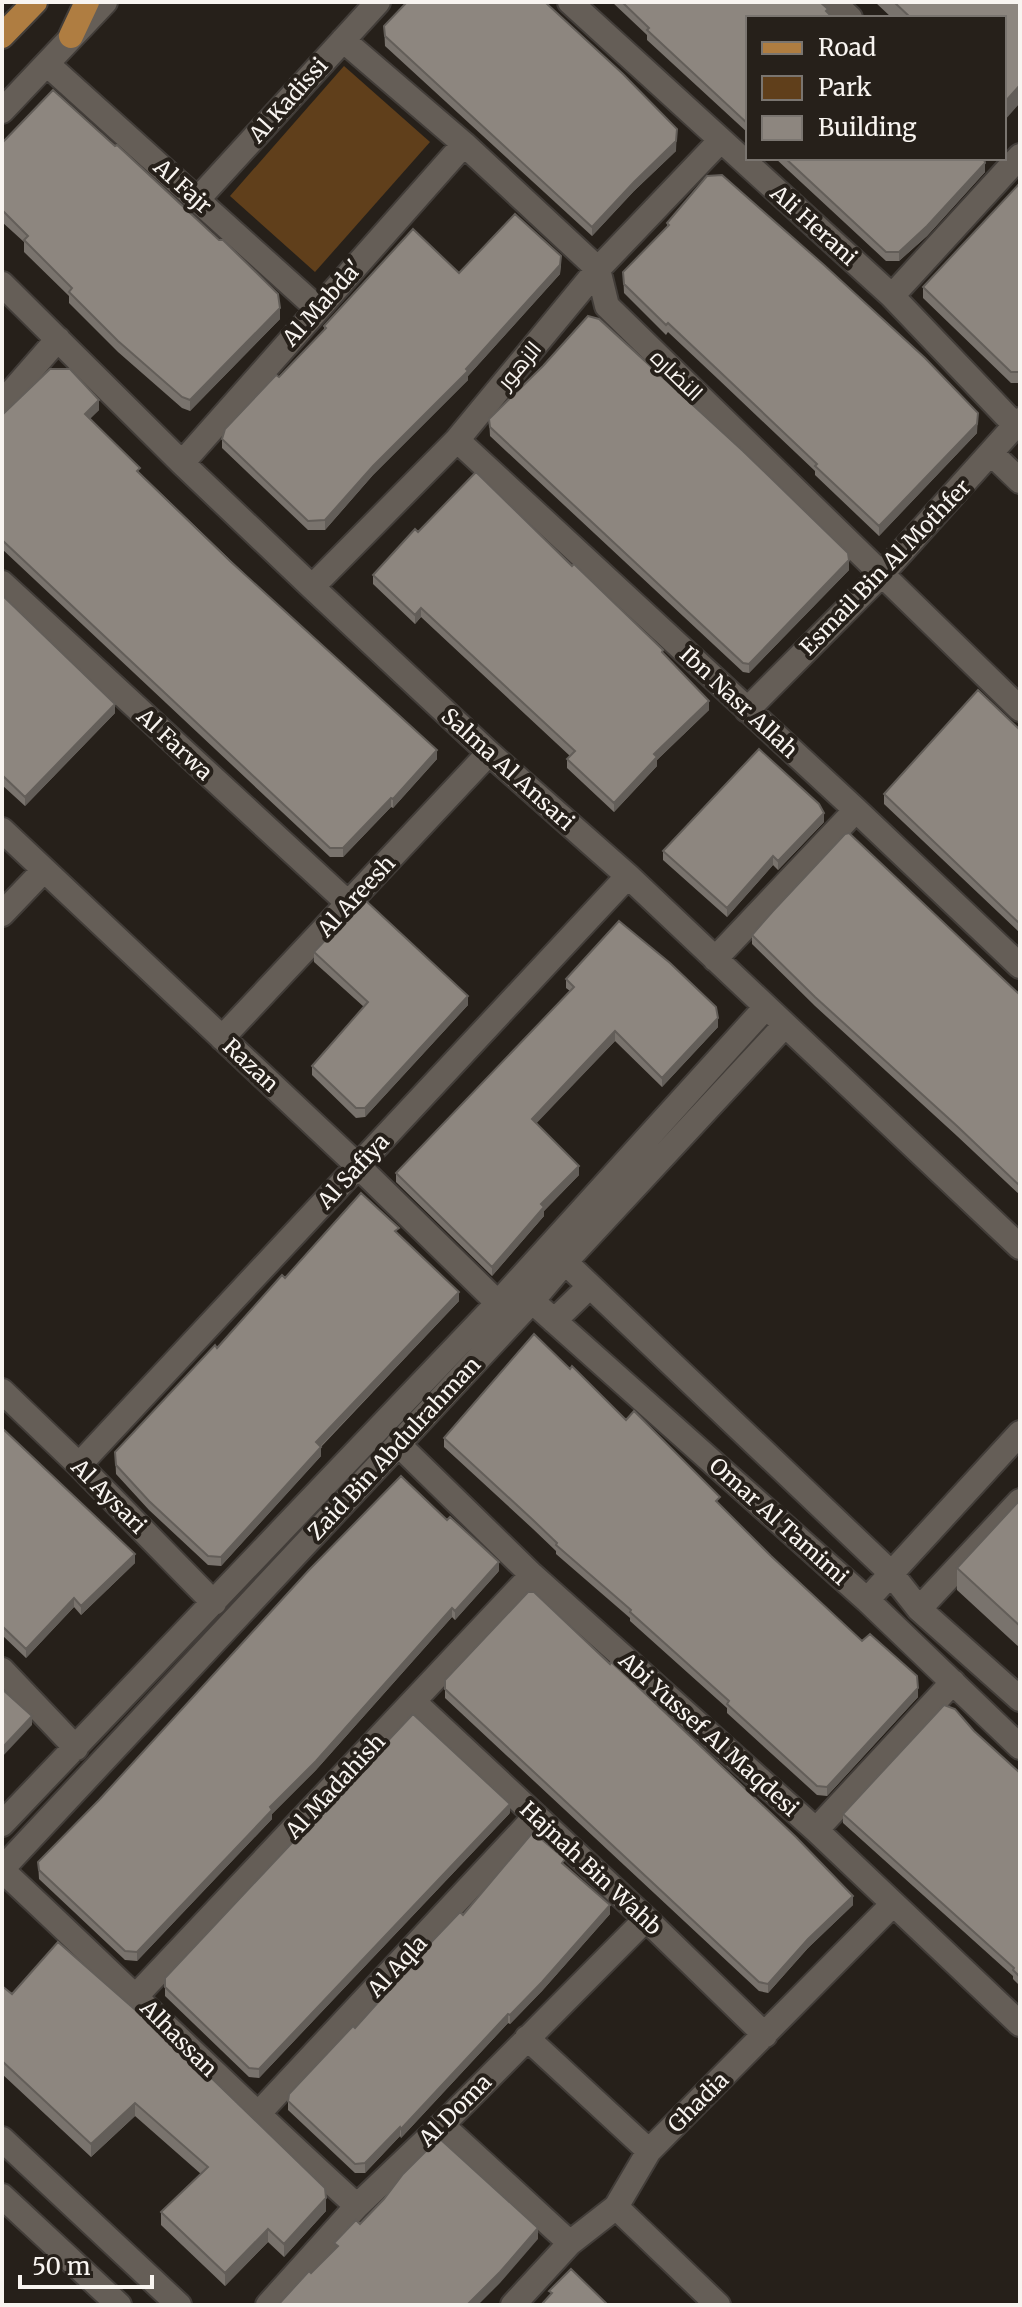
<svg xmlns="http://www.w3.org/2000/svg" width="1022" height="2307" viewBox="0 0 1022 2307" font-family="Merriweather,Cairo,serif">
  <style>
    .green { fill: #603f1b }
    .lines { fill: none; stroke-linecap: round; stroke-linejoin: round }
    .minor-casing { stroke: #423d39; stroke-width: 28 }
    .major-casing { stroke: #423d39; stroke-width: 28 }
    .minor { stroke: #655e57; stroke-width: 24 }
    .major { stroke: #af7d41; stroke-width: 24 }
    .wall { fill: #79736d }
    .shaded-wall { fill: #635e59 }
    .building { fill: #8d867f; stroke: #635e59; stroke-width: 2 }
    .labels { text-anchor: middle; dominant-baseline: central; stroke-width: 8; stroke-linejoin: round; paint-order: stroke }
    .street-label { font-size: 22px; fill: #f8f4f0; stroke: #26201a }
  </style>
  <rect width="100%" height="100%" fill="#26201a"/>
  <path class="green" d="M344,66L430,142L315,272L230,196Z"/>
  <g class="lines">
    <defs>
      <path id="minor" d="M570,2L892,296L1015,425
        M833,2L850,18
        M343,40L464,144L598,269L607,306L1020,709
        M47,64L317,308
        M2,111L105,2
        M198,199L378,2
        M2,284L182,463L312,587L489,753L628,876L1020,1247
        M892,296L1020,156
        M2,403L58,339
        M457,440L856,810L1020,966
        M992,454L1020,481
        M182,463L464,144
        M2,583L349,904
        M312,587L457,440L598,269L721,140
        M747,710L881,575L1020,420
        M2,830L358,1166L498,1303
        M2,914L44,870
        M715,959L856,810
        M222,1038L489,753
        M565,1262L890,1572L919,1609L1020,1699
        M532,1301L867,1600L1020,1747
        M554,1321L590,1286
        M2,1391L79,1465L214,1603
        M398,1444L532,1575L816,1830L1020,2024
        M79,1465L628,876
        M867,1600L1020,1433
        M919,1609L1020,1501
        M2,1670L76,1748
        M414,1702L646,1919L765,2035
        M2,1824L498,1303L766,1007
        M816,1830L953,1682
        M2,1869L532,1301L565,1262L785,1025
        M2,1870C121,1981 236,2096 357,2206
        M136,1996L532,1575
        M527,2038L649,2151
        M257,2115L536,1816
        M442,2125L570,2243
        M2,2139L179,2305
        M2,2196L119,2305
        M616,2207L718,2305
        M268,2305L357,2206L442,2125L646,1919
        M513,2305L570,2243L616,2207L649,2151L892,1905"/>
      <path id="major" d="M2,36L35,2
        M71,36L87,2"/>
    </defs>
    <use href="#minor" class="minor-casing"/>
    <use href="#major" class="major-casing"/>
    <use href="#minor" class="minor"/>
    <use href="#major" class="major"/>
  </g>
  <path class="wall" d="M612,2H820L828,13L748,18V133L647,40V35Z
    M875,2H1020L1004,18H892Z
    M384,26L676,151L634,191L592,236L385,46Z
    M2,143L280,319L190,411L182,408L118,352L69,303V296L24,252V242L2,222Z
    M775,158H984L985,172L927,236L899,261H886Z
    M1020,183V383H1011L923,298V287Z
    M667,223L978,413L977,433L879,536L815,475V471L718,379L668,332L666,335L624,293L623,272L667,227Z
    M561,265L560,274L468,376V380L373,475L325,530H308L222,448V439L324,330V326L459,273Z
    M99,410L89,419L140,473L437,759L393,808L391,807L343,857H330L2,549V415Z
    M489,419L849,570L749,673L743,672L490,436Z
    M418,532L572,566L663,654L709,710L657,760V766L614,812L567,768V759L570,756L421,617L415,624L373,584V575Z
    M2,595L115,713L25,806L2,785Z
    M1020,730V933L884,804V794Z
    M824,822L778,870L773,865L727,917L663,860V851Z
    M752,935L1020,995V1195L957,1136L815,1006L752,944Z
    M314,952L468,1005L365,1117L356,1118L312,1075V1066L364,1007L314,962Z
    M566,979L718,1027L662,1087L615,1041L536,1123L579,1175L544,1211V1216L492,1276L396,1182V1173L570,991L566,988Z
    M399,1234L459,1301L321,1447V1456L221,1566L208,1565L149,1510L116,1474L115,1452L217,1348Z
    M570,1369L720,1505L771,1556L918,1697L827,1796L817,1795L727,1713V1708L630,1621V1618L556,1554V1551L533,1529L444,1447V1438Z
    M2,1428L135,1563L81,1615L74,1607L26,1658L2,1635Z
    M1020,1502V1648L957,1590V1568Z
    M499,1571L455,1620L452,1617L316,1770L272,1814V1819L137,1961L125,1960L39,1879L38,1862Z
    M445,1680L853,1905L808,1948L768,1993L759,1991L445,1698Z
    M974,1731L1020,1773V1986L1013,1979V1976L843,1823V1814Z
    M510,1813L259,2078L249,2077L165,1996V1978Z
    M565,1865L610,1914L542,1991L510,2024L508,2023L401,2138L400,2136L365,2173H355L288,2110V2101L397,1982V1978L463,1915Z
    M2,1986L12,1994L326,2211L284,2257L268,2242L225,2286L161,2225V2212L201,2174L135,2116L91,2157L2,2074Z"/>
  <path class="shaded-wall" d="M1020,85V103L1004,121V103Z
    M677,129L676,151L634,191L592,236V227L634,182Z
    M985,163V172L927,236L899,261V252Z
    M561,256L560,274L468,376V380L373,475L325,530V520L373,466L466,369Z
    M280,308V319L190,411V400Z
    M99,400V410L85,424V414Z
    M977,424V433L879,536V526Z
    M849,560V570L749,673V664Z
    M421,608V617L415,624V615Z
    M709,701V710L657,760V766L614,812V803L654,754Z
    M115,704V713L25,806V797Z
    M437,750V759L393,808V799Z
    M391,798V807L343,857V848Z
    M824,813V822L778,870V861Z
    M773,856V865L727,917V908Z
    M468,996V1005L365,1117V1108Z
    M718,1018V1027L662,1087V1078Z
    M615,1031V1041L532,1128V1119Z
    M579,1166V1175L544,1211V1216L492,1276V1267L541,1204Z
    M459,1292V1301L316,1451V1442Z
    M321,1447V1456L221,1566V1557Z
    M135,1554V1563L81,1615V1606Z
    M499,1562V1571L455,1620V1611Z
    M74,1598V1607L26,1658V1649Z
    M452,1608V1617L316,1770L272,1814V1819L137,1961V1952Z
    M918,1688V1697L827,1796V1787Z
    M32,1716V1725L2,1757V1748Z
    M510,1804V1813L259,2078V2069Z
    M853,1896V1905L808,1948L768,1993V1984L808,1939Z
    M610,1905V1914L542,1991L510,2024V2015Z
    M508,2014V2023L401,2138V2129Z
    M135,2103V2116L91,2157V2144Z
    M400,2127V2136L365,2173V2163Z
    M326,2198V2211L284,2257V2244Z
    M538,2228V2239L500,2283L478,2305H467Z
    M268,2229V2242L225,2286V2273Z"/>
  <path class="building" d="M407,2H545L623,74L677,129L676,141L634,182L592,227L385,36L384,26Z
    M622,2H820L828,9L826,11L833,18H748V124L647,30L649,28Z
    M894,2H1020V85L1004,103V18H911Z
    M53,90L115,146L117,145L219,240H223L278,294L280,308L190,400L182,397L118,341L69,292L72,288L24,240L28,236L2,210V143Z
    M785,158H984L985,163L927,226L899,252H886Z
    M722,175L824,265L925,358L978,413L977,424L879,526L815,466L817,464L718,370L668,323L666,325L624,284L623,272L669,225L667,223L707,176Z
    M1020,183V372H1011L923,287Z
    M515,214L561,256L560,265L466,369L468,371L373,466L325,520L308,521L222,439L225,429L276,375L279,377L326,328L324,326L413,229L459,273Z
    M588,316L599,319L743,451L848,553L849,560L749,664L743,663L490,427L489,419L543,366Z
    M50,369H70L99,400L85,414L140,468L137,471L230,561L437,750L393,799L391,798L343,848H330L2,540V415Z
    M476,472L572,566L574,564L663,650L662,652L709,701L654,754L657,757L614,803L567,759L575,751L421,608L415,615L373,575L415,529L418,532Z
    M2,595L115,704L25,797L2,775Z
    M978,690L1020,730V924L884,794Z
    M759,749L819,804L824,813L778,861L773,856L727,908L663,851Z
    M849,833L1020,995V1186L957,1126L815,997L752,935L773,911L845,834Z
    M364,899L468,996L365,1108H356L312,1066L368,1002L314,952Z
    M619,921L670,963L716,1007L718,1018L662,1078L615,1031L532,1119L579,1166L541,1204L544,1207L492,1267L396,1173L574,987L566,979Z
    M361,1193L399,1228L395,1231L459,1292L316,1442L321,1447L221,1557L208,1556L149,1501L116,1465L115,1452L215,1345L217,1348L282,1275L285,1278Z
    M534,1334L570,1369L572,1366L626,1420L634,1411L720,1497L716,1501L771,1556L862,1641L870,1634L917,1676L918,1688L827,1787L817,1786L727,1704L729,1701L630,1612L631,1610L556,1545L557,1543L533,1520L444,1438Z
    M2,1428L135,1554L81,1606L74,1598L26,1649L2,1626Z
    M401,1476L447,1520L450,1517L499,1562L455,1611L452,1608L316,1761L270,1807L272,1810L137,1952L125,1951L39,1870L38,1862L99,1800L309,1570Z
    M1019,1501L1020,1502V1626L957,1568Z
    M528,1592H534L610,1664L611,1662L634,1683L796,1837L853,1896L808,1939L768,1984L759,1982L445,1689V1680Z
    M2,1689L32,1716L2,1748Z
    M944,1705L955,1709L974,1731L1020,1773V1977L1013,1970L1014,1968L843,1814Z
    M413,1714L510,1804L259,2069L249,2068L165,1987V1978Z
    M533,1832L565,1859L562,1863L610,1905L542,1982L510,2015L508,2014L401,2129L400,2127L365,2163L355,2164L288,2101L289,2094L353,2026L355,2028L398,1980L397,1978L460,1912L463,1915Z
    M58,1942L197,2064L325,2188L326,2198L284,2244L268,2229L225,2273L161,2212L208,2167L135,2103L91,2144L2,2061V1986L12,1994Z
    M439,2138L538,2228L500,2272L467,2305H278L309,2271L311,2273L338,2246L334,2243L356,2220L360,2224L384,2199L403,2174Z
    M571,2269L608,2305H541L552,2293L549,2291Z"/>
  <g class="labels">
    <g class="street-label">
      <text transform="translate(288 100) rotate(-48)">Al Kadissi</text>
      <text transform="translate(183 186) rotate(42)">Al Fajr</text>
      <text transform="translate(814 225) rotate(42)">Ali Herani</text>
      <text transform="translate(322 303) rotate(-48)">Al Mabda'</text>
      <text transform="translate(519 365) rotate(-50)">الزهور</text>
      <text transform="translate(677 375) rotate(44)">النضاره</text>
      <text transform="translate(885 567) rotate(-46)">Esmail Bin Al Mothfer</text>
      <text transform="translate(739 702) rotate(43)">Ibn Nasr Allah</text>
      <text transform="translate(175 744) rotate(43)">Al Farwa</text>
      <text transform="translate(508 769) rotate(42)">Salma Al Ansari</text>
      <text transform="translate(356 896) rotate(-47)">Al Areesh</text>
      <text transform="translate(251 1065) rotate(43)">Razan</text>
      <text transform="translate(353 1171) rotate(-47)">Al Safiya</text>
      <text transform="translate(394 1448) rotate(-47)">Zaid Bin Abdulrahman</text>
      <text transform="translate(109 1496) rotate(45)">Al Aysari</text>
      <text transform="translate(779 1521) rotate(42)">Omar Al Tamimi</text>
      <text transform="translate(709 1734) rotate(42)">Abi Yussef Al Maqdesi</text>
      <text transform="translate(335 1786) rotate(-47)">Al Madahish</text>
      <text transform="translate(591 1868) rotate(43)">Hajnah Bin Wahb</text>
      <text transform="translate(397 1966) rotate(-47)">Al Aqla</text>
      <text transform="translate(179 2038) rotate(45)">Alhassan</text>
      <text transform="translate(698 2102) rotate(-45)">Ghadia</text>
      <text transform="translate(455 2110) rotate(-45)">Al Doma</text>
    </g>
  </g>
  <rect width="1022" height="2307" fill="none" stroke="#f8f4f0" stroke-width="8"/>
  <rect x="746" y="16" width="260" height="144" fill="#26201a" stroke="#7a7570" stroke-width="2"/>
  <rect x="762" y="42" width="40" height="12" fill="#af7d41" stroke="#7a7570" stroke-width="2"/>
  <text x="818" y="56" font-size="24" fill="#f8f4f0">Road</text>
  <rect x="762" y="76" width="40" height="24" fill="#603f1b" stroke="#7a7570" stroke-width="2"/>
  <text x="818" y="96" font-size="24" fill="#f8f4f0">Park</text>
  <rect x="762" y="116" width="40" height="24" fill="#8d867f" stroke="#7a7570" stroke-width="2"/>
  <text x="818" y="136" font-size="24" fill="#f8f4f0">Building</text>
  <path d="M20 2275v12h132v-12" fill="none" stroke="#f8f4f0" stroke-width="4"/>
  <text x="32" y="2275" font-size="24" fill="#f8f4f0" stroke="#26201a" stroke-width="6" paint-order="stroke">50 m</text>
</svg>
